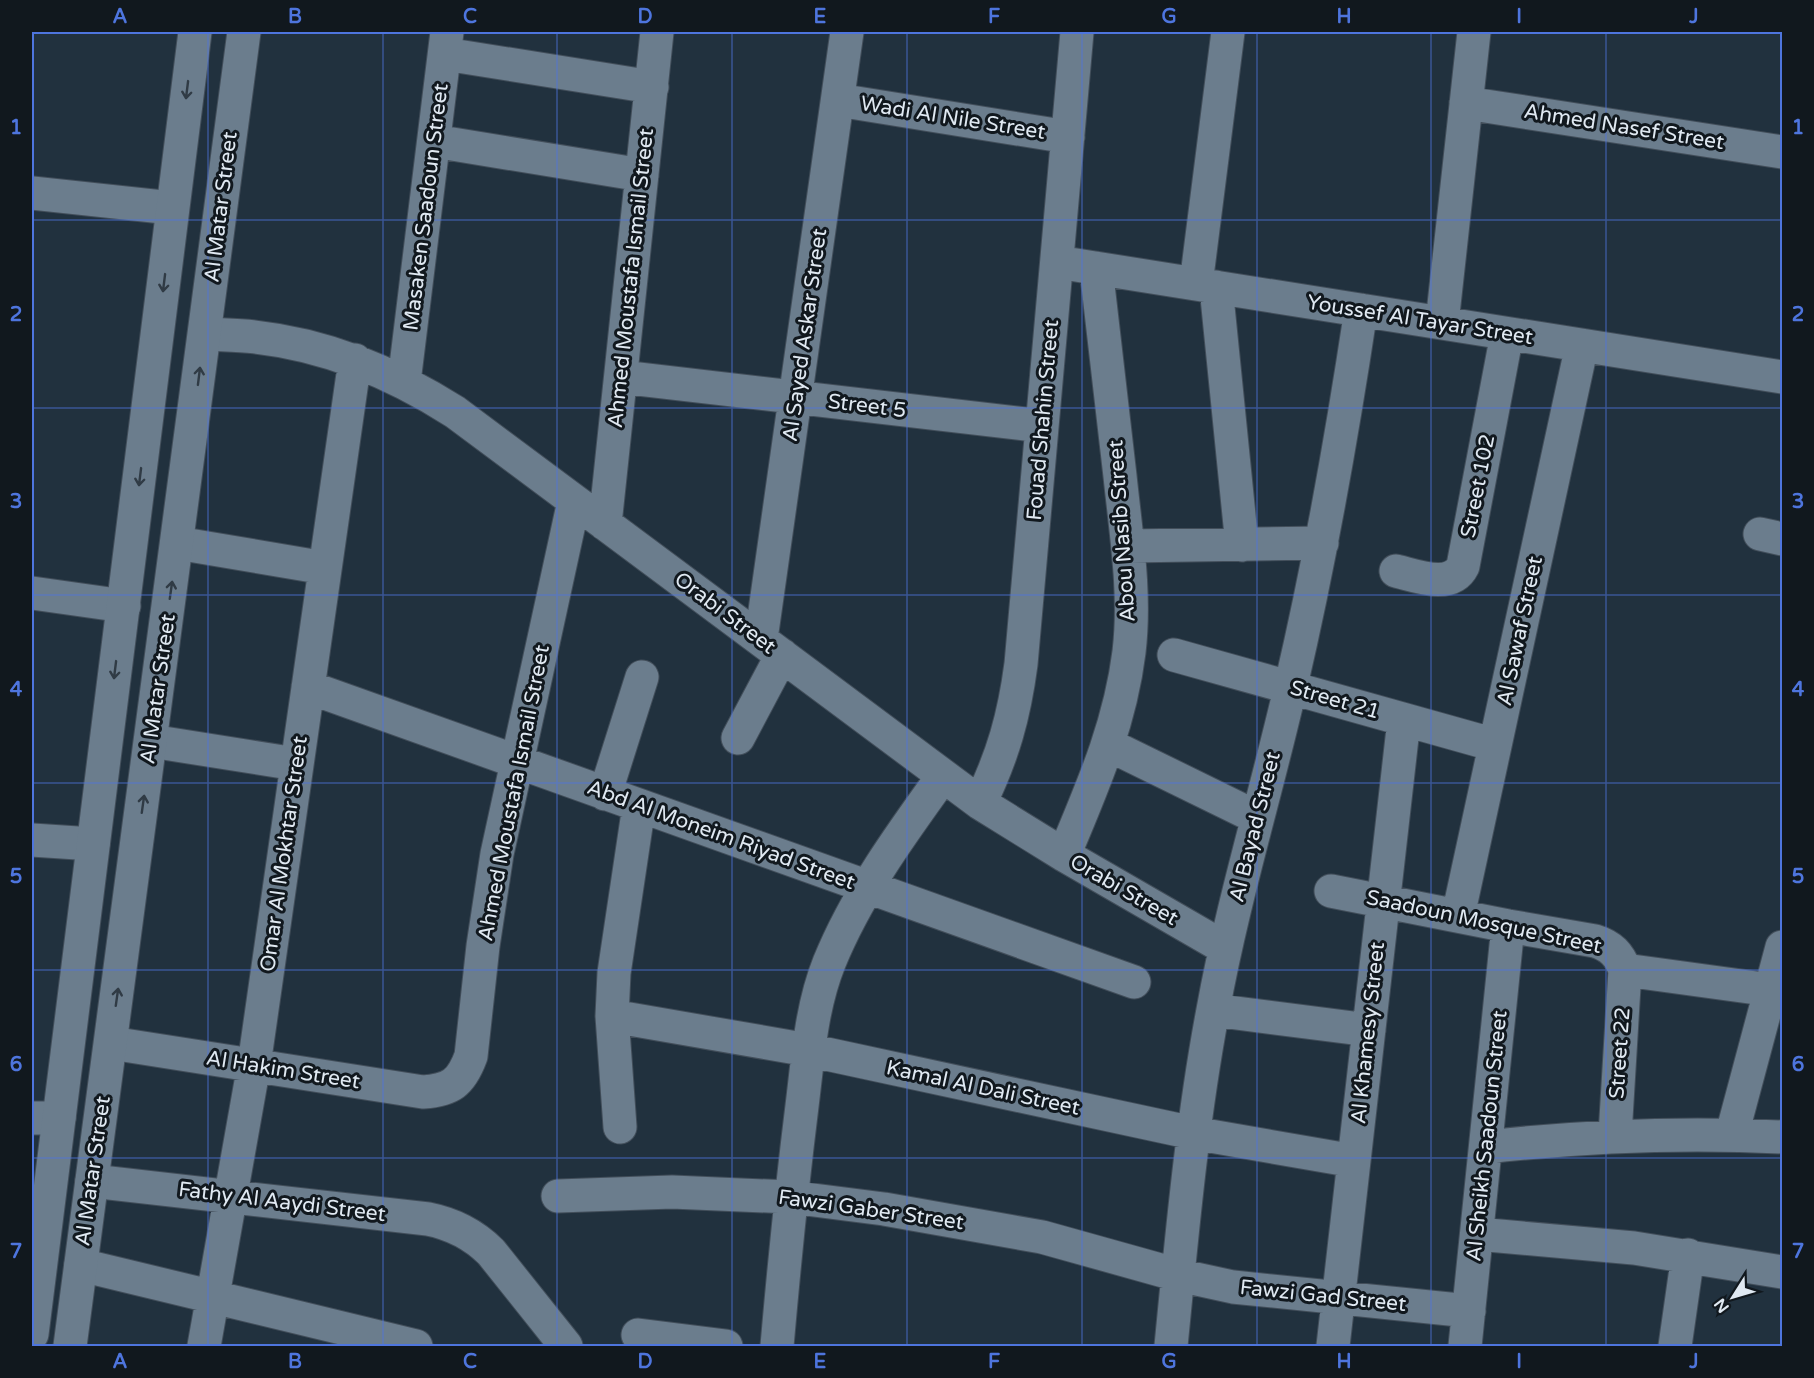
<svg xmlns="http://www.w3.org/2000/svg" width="1814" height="1378" viewBox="0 0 1814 1378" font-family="'Varela Round',sans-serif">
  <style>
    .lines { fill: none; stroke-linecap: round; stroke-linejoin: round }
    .street-casing { stroke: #424e5a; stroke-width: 35 }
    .secondary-casing { stroke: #424e5a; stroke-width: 35 }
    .street { stroke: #6b7d8d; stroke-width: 33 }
    .secondary { stroke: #6b7d8d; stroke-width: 33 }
    .oneway { stroke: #303b45 }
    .grid { fill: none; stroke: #4e75de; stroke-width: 1.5; stroke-opacity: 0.55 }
    .labels { text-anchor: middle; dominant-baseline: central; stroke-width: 6; stroke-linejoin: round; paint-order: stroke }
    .street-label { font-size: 21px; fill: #e0e9f2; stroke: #11181e }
    .neatline { fill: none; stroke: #4e75de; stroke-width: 2 }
    .grid-label { font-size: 20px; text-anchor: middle; font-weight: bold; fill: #4e75de }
  </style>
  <rect width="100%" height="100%" fill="#21313e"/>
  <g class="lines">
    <defs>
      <path id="street" d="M445,54L652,87
        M838,100L1068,137
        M1466,103L1782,152
        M434,141L642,175
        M32,193L172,208
        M1057,262L1782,377
        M1196,284L1228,32
        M1216,287L1242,545
        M1442,323L1474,32
        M205,334C222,335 239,335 255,337C328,345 394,373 455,412L980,803L1064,855L1225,948
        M621,377L1042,426
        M404,382L447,32
        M605,524L657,32
        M1760,534L1782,539
        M177,543L325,568
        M1128,546L1322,543
        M1396,571C1417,576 1451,590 1463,566L1507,334
        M32,593L124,606
        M761,639L847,32
        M1174,655L1495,745
        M308,687L1134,982
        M738,738L782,655
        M151,741L296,764
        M1109,745L1256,817
        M605,794L642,677
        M980,803C1003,755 1014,717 1021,664L1077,32
        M32,840L93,844
        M1064,855C1092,788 1120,725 1129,652C1136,594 1126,534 1120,476C1112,407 1104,338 1096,268
        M1331,891L1508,926L1595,941C1611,946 1619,954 1625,970L1615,1135
        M1458,916L1582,345
        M1625,970L1771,990
        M1213,1010L1369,1030
        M612,1016L808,1050L1193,1133L1354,1161
        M111,1043L423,1092C451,1090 461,1083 471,1056L483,946L497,854L574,501
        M32,1118H59
        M620,1127L612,1016L614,973L639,806
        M1732,1134L1782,947
        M1486,1147C1585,1136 1683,1132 1782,1137
        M92,1181L428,1219C453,1224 473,1234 491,1252L566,1346
        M558,1196L672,1192L790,1197L884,1209L1042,1237L1178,1275L1233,1287L1469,1311
        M1477,1234L1634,1248L1782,1272
        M81,1265L416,1346
        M638,1335L726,1346
        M204,1346L254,1065L355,360
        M777,1346C784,1266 792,1186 802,1106C808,1058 811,1008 829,963C856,896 901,834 943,776
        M1171,1346C1182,1234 1192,1121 1213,1010C1233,900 1266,794 1291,685C1320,561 1342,436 1361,310
        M1333,1346L1404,720
        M1465,1346L1508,926
        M1675,1346L1688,1255"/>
      <path id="secondary" d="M32,1334L195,32
        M70,1346L244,32"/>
    </defs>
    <use href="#street" class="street-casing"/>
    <use href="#secondary" class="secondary-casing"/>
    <use href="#street" class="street"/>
    <use href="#secondary" class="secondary"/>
  </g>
  <defs><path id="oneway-shaft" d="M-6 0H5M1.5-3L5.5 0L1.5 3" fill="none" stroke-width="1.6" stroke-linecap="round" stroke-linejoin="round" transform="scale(1.5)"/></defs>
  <g class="oneway">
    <use href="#oneway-shaft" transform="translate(187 90) rotate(97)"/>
    <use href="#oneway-shaft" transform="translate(164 283) rotate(97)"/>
    <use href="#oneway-shaft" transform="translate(199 376) rotate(-83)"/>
    <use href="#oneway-shaft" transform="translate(140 477) rotate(97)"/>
    <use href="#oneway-shaft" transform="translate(171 590) rotate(-82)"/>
    <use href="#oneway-shaft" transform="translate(115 670) rotate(97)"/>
    <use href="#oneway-shaft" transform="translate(143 804) rotate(-82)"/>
    <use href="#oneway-shaft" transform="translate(117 997) rotate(-82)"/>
  </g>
  <path class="grid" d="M208,32V1346M383,32V1346M557,32V1346M732,32V1346M907,32V1346M1082,32V1346M1257,32V1346M1431,32V1346M1606,32V1346M32,220H1782M32,408H1782M32,595H1782M32,783H1782M32,970H1782M32,1158H1782"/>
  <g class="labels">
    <g class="street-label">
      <text transform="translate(953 118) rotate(9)">Wadi Al Nile Street</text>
      <text transform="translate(1624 127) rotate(9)">Ahmed Nasef Street</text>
      <text transform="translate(221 207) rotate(-83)">Al Matar Street</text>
      <text transform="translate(426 207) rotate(-83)">Masaken Saadoun Street</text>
      <text transform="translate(631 278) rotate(-84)">Ahmed Moustafa Ismail Street</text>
      <text transform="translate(1420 320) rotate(9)">Youssef Al Tayar Street</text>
      <text transform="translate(805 335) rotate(-82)">Al Sayed Askar Street</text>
      <text transform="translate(867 406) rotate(7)">Street 5</text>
      <text transform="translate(1043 420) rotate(-85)">Fouad Shahin Street</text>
      <text transform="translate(1478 486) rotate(-79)">Street 102</text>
      <text transform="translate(1122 531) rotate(-94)">Abou Nasib Street</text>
      <text transform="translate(725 613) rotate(37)">Orabi Street</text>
      <text transform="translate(1520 631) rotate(-78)">Al Sawaf Street</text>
      <text transform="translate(158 689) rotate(-82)">Al Matar Street</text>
      <text transform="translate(1335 700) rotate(16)">Street 21</text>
      <text transform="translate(514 793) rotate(-79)">Ahmed Moustafa Ismail Street</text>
      <text transform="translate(1255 827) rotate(-76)">Al Bayad Street</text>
      <text transform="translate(721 835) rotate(20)">Abd Al Moneim Riyad Street</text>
      <text transform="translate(284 854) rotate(-82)">Omar Al Mokhtar Street</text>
      <text transform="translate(1124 890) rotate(30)">Orabi Street</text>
      <text transform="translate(1484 922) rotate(12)">Saadoun Mosque Street</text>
      <text transform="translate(1368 1033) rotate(-84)">Al Khamesy Street</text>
      <text transform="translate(1620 1053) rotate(-86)">Street 22</text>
      <text transform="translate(283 1070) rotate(9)">Al Hakim Street</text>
      <text transform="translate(983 1088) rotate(12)">Kamal Al Dali Street</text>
      <text transform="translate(1487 1136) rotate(-84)">Al Sheikh Saadoun Street</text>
      <text transform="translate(93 1171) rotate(-82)">Al Matar Street</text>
      <text transform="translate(282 1202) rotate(7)">Fathy Al Aaydi Street</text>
      <text transform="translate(871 1210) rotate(8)">Fawzi Gaber Street</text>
      <text transform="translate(1323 1296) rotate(6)">Fawzi Gad Street</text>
    </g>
  </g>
  <rect width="1814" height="1378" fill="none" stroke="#11181e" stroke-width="66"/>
  <g transform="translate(1733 1297) rotate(233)" stroke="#11181e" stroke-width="4.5" paint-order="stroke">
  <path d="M0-4.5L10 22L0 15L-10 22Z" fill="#e0e9f2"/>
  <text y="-9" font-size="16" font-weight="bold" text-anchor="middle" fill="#e0e9f2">N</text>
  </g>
  <rect x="33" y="33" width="1748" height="1312" class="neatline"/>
  <g class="grid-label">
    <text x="120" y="23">A</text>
    <text x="295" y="23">B</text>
    <text x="470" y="23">C</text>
    <text x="645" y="23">D</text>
    <text x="820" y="23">E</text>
    <text x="994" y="23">F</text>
    <text x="1169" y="23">G</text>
    <text x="1344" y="23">H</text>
    <text x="1519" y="23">I</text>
    <text x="1694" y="23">J</text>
    <text x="16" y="134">1</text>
    <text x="1798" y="134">1</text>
    <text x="16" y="321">2</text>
    <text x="1798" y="321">2</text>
    <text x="16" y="508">3</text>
    <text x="1798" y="508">3</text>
    <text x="16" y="696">4</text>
    <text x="1798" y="696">4</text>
    <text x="16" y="883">5</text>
    <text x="1798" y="883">5</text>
    <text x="16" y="1071">6</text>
    <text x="1798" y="1071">6</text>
    <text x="16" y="1258">7</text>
    <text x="1798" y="1258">7</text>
    <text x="120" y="1368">A</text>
    <text x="295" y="1368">B</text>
    <text x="470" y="1368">C</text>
    <text x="645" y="1368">D</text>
    <text x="820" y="1368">E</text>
    <text x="994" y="1368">F</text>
    <text x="1169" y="1368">G</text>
    <text x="1344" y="1368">H</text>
    <text x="1519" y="1368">I</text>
    <text x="1694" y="1368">J</text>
  </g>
</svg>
